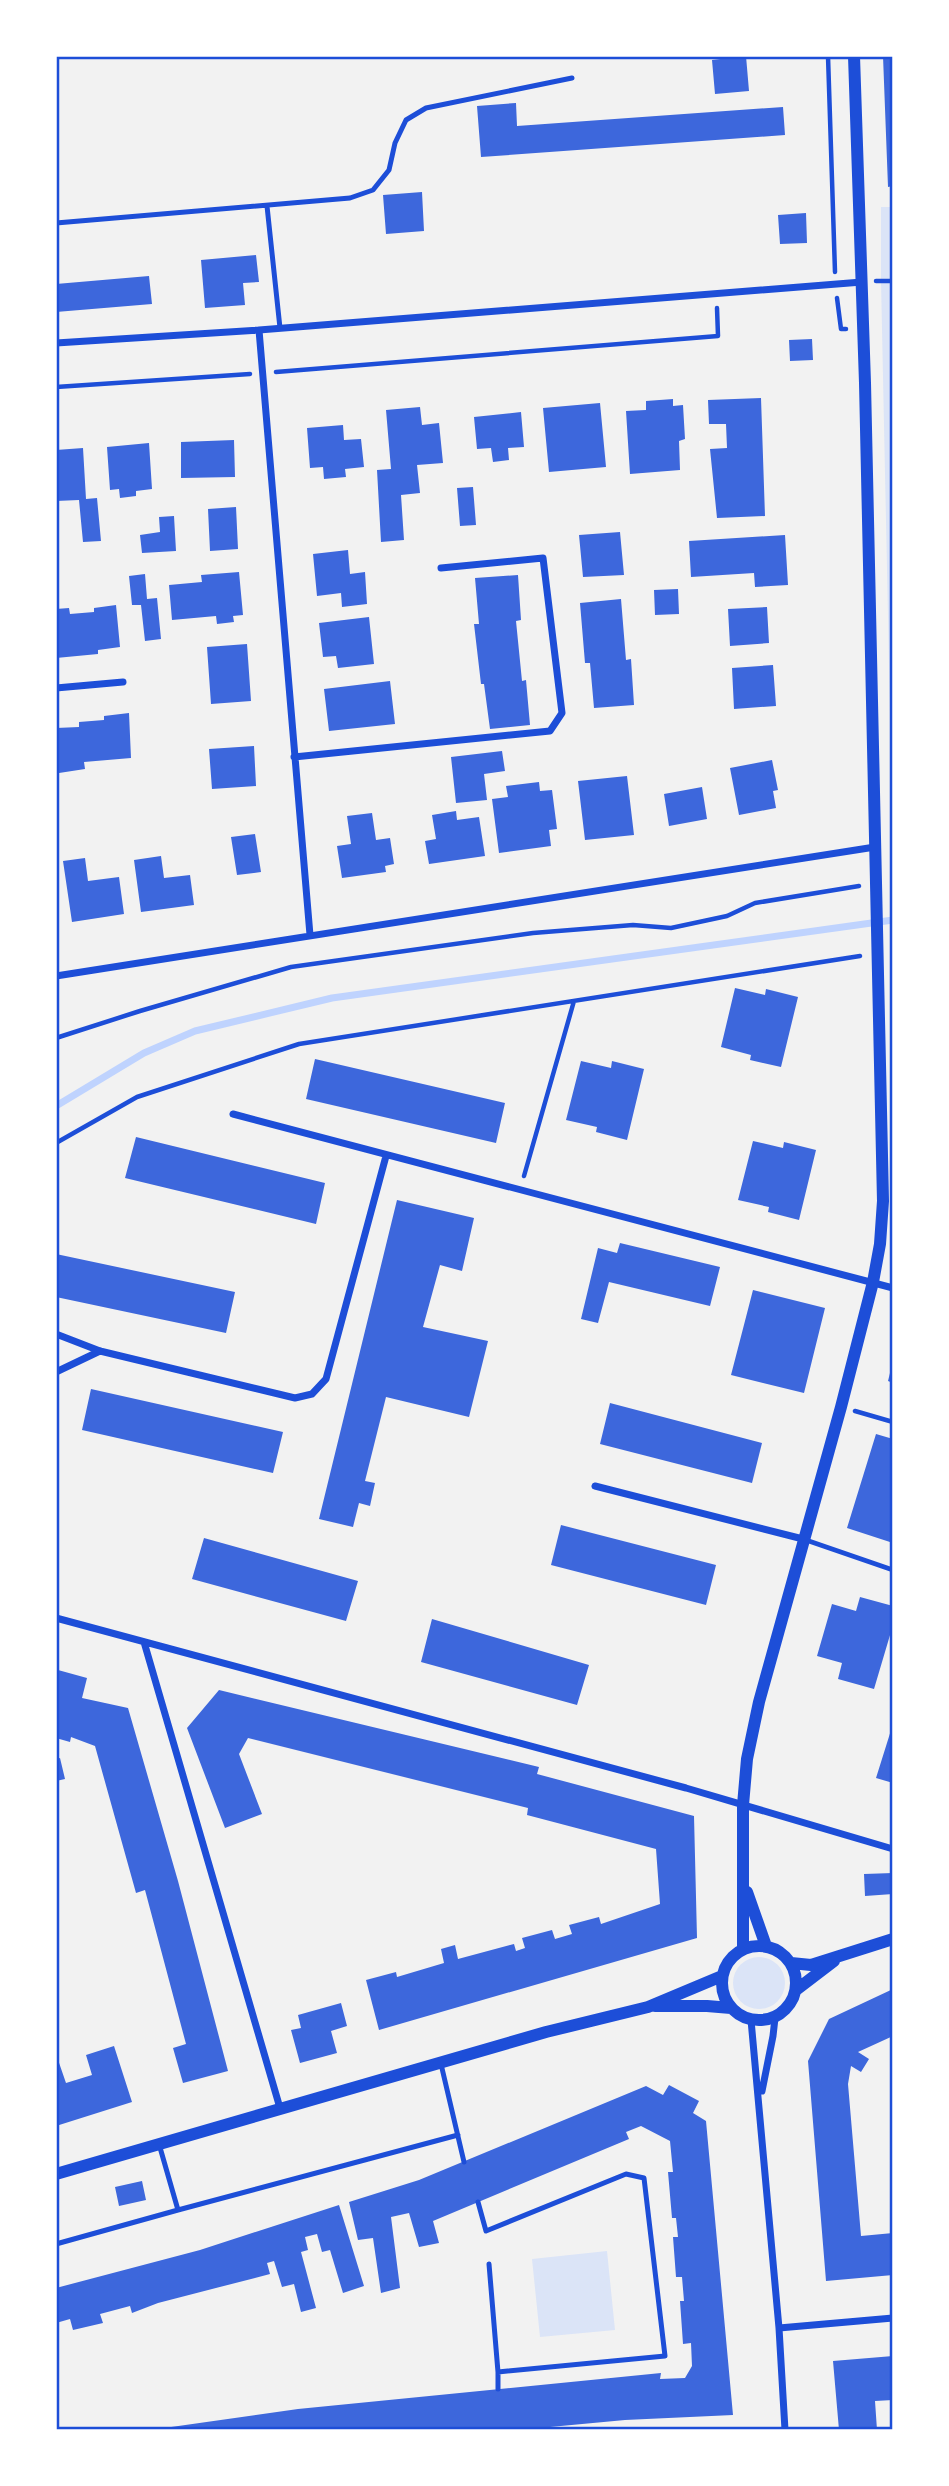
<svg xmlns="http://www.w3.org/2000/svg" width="949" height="2486" viewBox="0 0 949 2486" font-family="'PT Serif',serif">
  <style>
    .green { fill: #dbe4f7 }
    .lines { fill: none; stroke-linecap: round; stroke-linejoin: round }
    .stream { stroke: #bfd3fe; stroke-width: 7 }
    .building { fill: #3d67dc }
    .path { stroke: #1d4ed8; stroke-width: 4.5 }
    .service { stroke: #1d4ed8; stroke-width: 5 }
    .minor { stroke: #1d4ed8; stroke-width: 7 }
    .tertiary { stroke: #1d4ed8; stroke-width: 12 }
    .neatline { fill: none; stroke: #1d4ed8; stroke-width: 2.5 }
  </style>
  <rect width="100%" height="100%" fill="#f2f2f2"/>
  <path class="green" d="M881,207H893V856L881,281Z
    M733 1983a26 26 0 1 1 52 0a26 26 0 1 1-52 0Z
    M607,2251L615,2330L540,2337L532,2259Z"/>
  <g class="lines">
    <path class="stream" d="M56,1106L144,1053L195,1031L332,998L893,920"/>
  </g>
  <path class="building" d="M746,56L749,91L715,94L712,60Z
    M883,56H893V186L888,187Z
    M516,103L517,126L783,107L785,135L481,157L477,106Z
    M422,192L424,231L386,234L383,195Z
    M806,213L807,243L780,244L778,215Z
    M256,255L259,282L243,283L245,305L205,308L201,260Z
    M149,276L152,304L56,312V284Z
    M812,339L813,360L790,361L789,340Z
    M761,398L765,516L717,518L710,449L727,448L726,424H709L708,400Z
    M673,399V406L683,405L685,439L679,441L680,470L630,474L626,411L646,410V401Z
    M600,403L606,467L549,472L543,408Z
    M420,407L422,425L439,423L443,463L417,465L420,493L401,495L404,540L381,542L377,470L391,469L386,410Z
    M521,412L524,447L508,448L509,460L493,462L491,448L477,449L474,417Z
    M343,425L344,440L361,439L364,467L345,469L346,477L324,479L323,467L310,468L307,428Z
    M234,440L235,477L181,478V442Z
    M149,443L152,489L136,491V496L120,498L119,489L110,490L107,447Z
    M83,448L86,499L97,498L101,541L83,542L79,500L56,501V450Z
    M473,487L476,525L460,526L457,488Z
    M236,507L238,549L210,551L208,509Z
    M174,516L176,551L142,553L140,535L160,532L159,517Z
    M620,532L624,575L583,577L579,535Z
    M785,535L788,585L755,587L754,573L691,577L689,541Z
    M348,550L350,574L365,572L367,604L342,607L341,593L317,596L313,554Z
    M239,572L243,615L233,616L234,622L217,624L216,616L172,620L169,585L202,582L201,575Z
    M145,574L147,599L157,598L161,639L145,641L141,605H132L129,576Z
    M518,575L521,620L516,621L522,681L526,680L530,725L490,729L484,684H481L474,624H479L475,578Z
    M678,589L679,614L655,615L654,590Z
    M621,599L626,660L631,659L634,705L594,708L590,663H585L580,603Z
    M116,605L120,647L98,650V654L56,658V609L69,608L70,614L94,612V608Z
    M767,607L769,643L730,646L728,609Z
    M369,617L374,664L338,668L336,656L323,657L319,623Z
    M247,644L251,701L211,704L207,647Z
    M773,665L776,706L734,709L732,668Z
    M390,681L395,724L329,731L324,689Z
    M129,713L131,758L84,762L85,769L59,773V778H56V728L79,727V722L104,720V716Z
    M254,746L256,786L212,789L209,749Z
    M502,751L505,771L484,774L487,800L456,803L451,757Z
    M772,760L778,790L773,791L776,808L739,815L730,768Z
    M627,776L634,835L585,840L578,781Z
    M539,782L540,791L552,790L557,829L549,830L551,846L499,853L492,799L508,797L506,786Z
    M702,787L707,819L669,826L664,794Z
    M456,811L457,820L479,817L485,856L429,864L425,841L436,839L432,815Z
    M372,813L376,840L390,838L394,864L385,866L386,872L342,878L337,846L351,844L347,816Z
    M255,834L261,872L237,875L231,837Z
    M161,856L164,878L190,875L194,905L141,912L134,860Z
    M85,858L88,881L119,877L124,914L72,922L63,861Z
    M735,988L765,995L766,989L798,997L781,1067L750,1060L751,1055L721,1047Z
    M315,1059L505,1103L496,1143L306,1099Z
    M581,1061L611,1068L612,1061L644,1069L627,1140L596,1132L597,1127L566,1120Z
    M136,1137L325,1183L316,1224L125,1178Z
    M753,1141L783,1148L784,1142L816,1150L799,1220L768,1212L769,1207L738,1200Z
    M397,1200L474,1218L462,1271L440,1265L423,1327L488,1341L469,1417L386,1397L365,1481L375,1483L370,1506L359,1503L353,1527L319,1519Z
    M620,1243L720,1267L710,1306L609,1282L598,1323L581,1319L598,1248L617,1253Z
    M56,1254L235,1292L226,1333L56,1297Z
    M753,1290L825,1308L804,1393L731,1375Z
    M892,1365H893V1383L888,1381Z
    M91,1389L283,1432L273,1473L82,1430Z
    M610,1403L762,1443L752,1483L600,1444Z
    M876,1434L893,1439V1543L847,1528Z
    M561,1525L716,1565L706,1605L551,1565Z
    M204,1538L358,1581L346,1621L192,1579Z
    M860,1597L893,1606V1625L874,1689L838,1679L842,1663L817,1656L832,1604L856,1611Z
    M432,1619L589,1665L577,1705L421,1662Z
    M58,1670L87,1678L82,1698L128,1708L178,1881L228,2071L183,2083L173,2048L186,2044L145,1890L136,1893L95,1746L71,1737L70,1742L56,1738Z
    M219,1690L539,1767L537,1774L694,1816L697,1938L379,2030L366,1980L396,1972L397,1977L444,1963L441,1949L455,1945L458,1959L514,1944L516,1951L525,1948L522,1938L552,1930L555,1939L572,1934L569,1925L599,1917L601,1924L660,1904L656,1849L527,1815L528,1808L248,1738L239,1754L262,1814L225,1828L187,1728Z
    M892,1727H893V1783L876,1778Z
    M60,1758L65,1779L56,1781V1759Z
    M893,1873V1894L865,1896L864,1874Z
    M893,1989V2036L858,2052L869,2059L861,2072L851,2066L848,2084L861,2236L893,2233V2275L826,2281L808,2061L829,2019Z
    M341,2003L347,2026L331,2031L337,2053L300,2063L291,2030L301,2028L298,2015Z
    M114,2046L132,2102L56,2126V2054L66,2083L92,2075L86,2055Z
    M669,2085L699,2101L693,2113L706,2121L733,2415L625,2420L518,2430H150L298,2409L661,2373L660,2379L685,2378L692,2366L691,2343L683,2344L680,2301H684L682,2277H676L673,2237H678L676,2218H672L668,2172H673L670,2141L641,2126L626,2132L629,2139L433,2221L439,2243L419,2247L409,2213L391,2217L400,2288L381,2293L373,2238L358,2240L349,2202L419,2180L646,2086L663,2095Z
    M142,2181L146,2200L119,2206L115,2187Z
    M339,2205L364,2286L343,2293L330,2250L322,2252L317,2234L305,2237L308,2250L301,2252L316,2308L301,2312L294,2284L282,2287L274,2261L267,2263L270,2274L158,2303L132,2313L130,2306L100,2314L103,2323L73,2330L70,2319L56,2323V2288L200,2250Z
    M893,2356V2400L875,2401L877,2430H839L833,2361Z"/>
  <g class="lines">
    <path class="path" d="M828,56L835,272
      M876,281H893
      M837,298L841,329H846
      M276,372L718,336L717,308
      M56,387L250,374
      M56,1038L140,1011L291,967L533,933L633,925L671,928L727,916L755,903L859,886
      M56,1143L137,1097L299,1044L860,956
      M524,1176L574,1001
      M855,1411L893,1422"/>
    <path class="service" d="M267,206L280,328
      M56,223L350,198L373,190L389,170L395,143L406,120L426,108L572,78
      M803,1539L893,1570
      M441,2064L464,2162
      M159,2144L178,2210L458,2135
      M478,2202L486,2231L626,2174L644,2178L665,2356L498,2372V2389
      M56,2244L178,2210
      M489,2264L498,2372"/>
    <path class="minor" d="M259,330L310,935
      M56,343L259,330L862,282
      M56,688L123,682
      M294,757L550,731L562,713L543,558L441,568
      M56,976L875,847
      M233,1114L893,1288
      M56,1334L100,1351L295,1398L312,1394L326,1379L386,1156
      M56,1372L100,1351
      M595,1486L803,1539
      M56,1618L686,1788L893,1849
      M144,1642L280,2108
      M751,2020L779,2328L785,2430
      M762,2091L773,2036L775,2018
      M779,2328L893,2318"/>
    <path class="tertiary" d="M747,1892L766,1946
      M722 1983a37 37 0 1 1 74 0a37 37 0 1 1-74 0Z
      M743,1949V1805L747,1759L759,1702L841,1407L873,1282L880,1244L883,1201L865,383L854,56
      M791,1963L811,1965L893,1939
      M796,1990L834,1961
      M655,2006H707L731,2008
      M56,2174L546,2032L648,2007L722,1976"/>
  </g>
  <rect width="949" height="2486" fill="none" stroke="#ffffff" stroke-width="116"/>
  <rect x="58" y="58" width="833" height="2370" class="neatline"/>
</svg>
